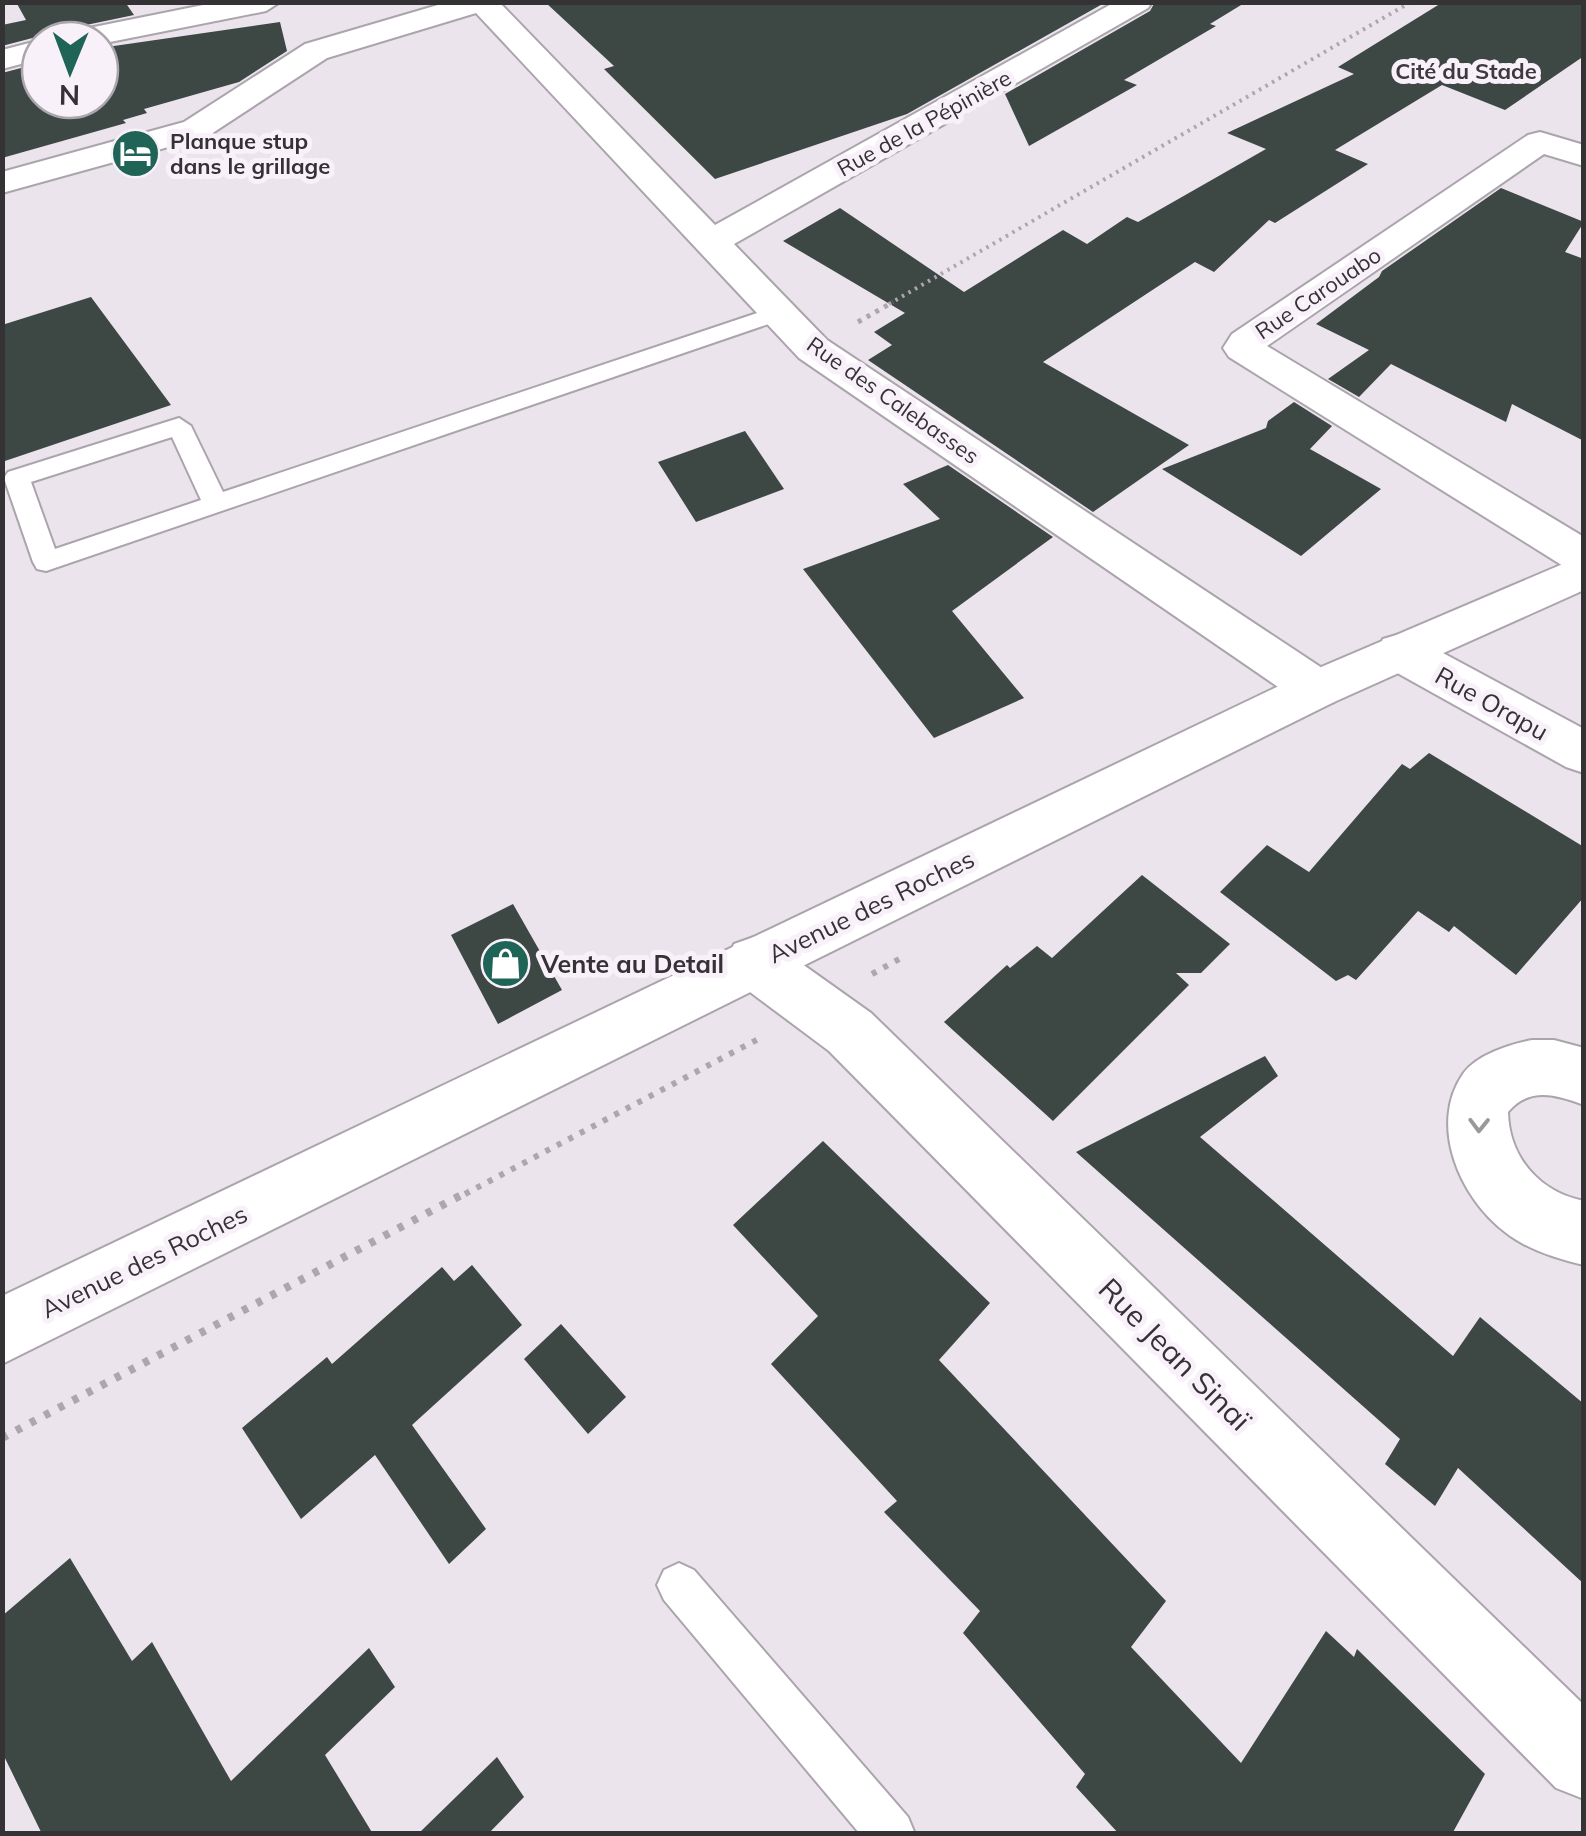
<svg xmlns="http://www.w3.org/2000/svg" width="1586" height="1836" viewBox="0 0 1586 1836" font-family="Mulish,sans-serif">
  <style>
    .building { fill: #3d4744 }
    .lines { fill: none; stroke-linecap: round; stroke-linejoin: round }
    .service-casing { stroke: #aba4ac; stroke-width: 4 }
    .minor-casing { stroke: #aba4ac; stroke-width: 4 }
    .tertiary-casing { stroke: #aba4ac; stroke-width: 4 }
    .path-far3 { stroke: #aca6ad; stroke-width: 4; stroke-dasharray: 2.5 5; stroke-linecap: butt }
    .path-far2 { stroke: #aca6ad; stroke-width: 5; stroke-dasharray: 4 6; stroke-linecap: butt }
    .path-far1 { stroke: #aca6ad; stroke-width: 6; stroke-dasharray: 5 8; stroke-linecap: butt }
    .path { stroke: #aca6ad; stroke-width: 8; stroke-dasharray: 6 10; stroke-linecap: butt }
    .service { fill: #fff; fill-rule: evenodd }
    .minor { fill: #fff; fill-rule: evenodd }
    .tertiary { fill: #fff; fill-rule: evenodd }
    .oneway { stroke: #9a989a }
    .labels { text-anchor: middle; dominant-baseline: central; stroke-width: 10; stroke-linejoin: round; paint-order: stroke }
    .far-neighbourhood-label { font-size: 22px; font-weight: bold; fill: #3e383f; stroke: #f9f1fa }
    .far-street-label { font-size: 22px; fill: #353236; stroke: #f9f1fa }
    .far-poi-label { font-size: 22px; font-weight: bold; fill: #353236; stroke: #f9f1fa; text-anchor: start }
    .street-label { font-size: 25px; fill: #353236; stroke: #f9f1fa }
    .poi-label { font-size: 25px; font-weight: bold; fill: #353236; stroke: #f9f1fa; text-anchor: start }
    .near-street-label { font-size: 30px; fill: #353236; stroke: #f9f1fa }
  </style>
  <rect width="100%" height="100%" fill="#ebe4ec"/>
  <path class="building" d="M16,2H125L134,15L62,30L55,40L40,36L2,46V25L26,20Z
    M545,2H1106L907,114L715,179L604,69L614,66Z
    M1155,2H1246L1210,24L1216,26L1124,80L1137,85L1029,146L1005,94L1150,11Z
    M1443,2H1584V56L1505,110L1442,85L1335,150L1368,164L1275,223L1269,220L1214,272L1195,262L1043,362L1189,445L1093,512L868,360L892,345L874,332L905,313L783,241L840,208L964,292L1063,230L1087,244L1127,217L1138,222L1266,149L1227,133L1354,74L1338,67Z
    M280,22L287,51L239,82L144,109L147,113L123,120L126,123L2,158V73L40,63V100H100V48Z
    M1501,188L1584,222L1565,252L1584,259V441L1512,404L1506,422L1391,364L1359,397L1328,379L1369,350L1316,324L1379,277L1382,271Z
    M91,297L171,405L2,462V325Z
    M1294,402L1332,426L1310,449L1381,489L1301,556L1162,469L1266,428L1268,421Z
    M745,431L784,489L696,522L658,462Z
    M948,465L1053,537L952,611L1024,698L934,738L803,569L940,519L903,484Z
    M1429,753L1584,847V897L1516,975L1454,926L1449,932L1418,911L1356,980L1348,975L1336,981L1220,892L1267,845L1309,872L1402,764L1410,769Z
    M1142,875L1230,944L1201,973H1176L1189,985L1053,1121L944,1022L1007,965L1010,968L1037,946L1052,958Z
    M513,904L562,990L498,1024L451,935Z
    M1265,1056L1278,1076L1200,1137L1453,1356L1480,1317L1584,1404V1584L1458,1468L1435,1506L1385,1464L1400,1439L1076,1152Z
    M823,1141L990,1303L939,1360L1166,1601L1131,1647L1241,1763L1326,1631L1354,1657L1357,1649L1485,1774L1452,1834H1119L1076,1787L1085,1774L963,1633L980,1611L884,1512L897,1501L771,1364L818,1316L733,1225Z
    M472,1265L522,1325L412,1425L486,1529L449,1564L375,1455L301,1519L242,1428L327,1357L332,1364L442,1267L454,1281Z
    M561,1324L626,1397L588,1434L524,1359Z
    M70,1558L132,1661L152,1642L231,1781L369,1648L395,1687L325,1755L373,1834H42L2,1752V1616Z
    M497,1757L524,1797L488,1834H418Z"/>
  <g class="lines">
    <defs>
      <path id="service" d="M778,306L786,308L789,313L786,318L46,571L37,569L33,562L4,478L8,472L179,418L191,426L223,492ZM172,437L201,500L55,549L31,482Z
        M679,1563L694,1570L908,1817L915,1834H860L664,1600L657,1585L664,1570Z"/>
      <path id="minor" d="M218,2H280L266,11L100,44V40H59L63,34L74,31Z
        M448,2H499L715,225L1115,2H1152L1148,8L734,244L827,340L1334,676L1341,689L1334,702L1317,708L1300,702L799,358L476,13L327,58L208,136L2,193V172L184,122L305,44Z
        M41,40L40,59L2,69V50Z
        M1540,132L1584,145V166L1544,154L1267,346L1584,537V574L1568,569L1229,357L1223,348L1232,334L1528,135Z
        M1400,634L1417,639L1584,729V773L1566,767L1383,665L1376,652L1383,639Z
        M754,937L774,944L871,1013L1584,1705V1799L1556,1788L829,1051L734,980L726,962L734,944Z
        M1532,1040H1554L1584,1048V1105C1555,1094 1529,1087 1508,1112C1509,1157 1539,1192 1584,1201V1265C1557,1259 1526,1249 1505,1232C1460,1198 1428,1125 1463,1074C1476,1055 1510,1044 1532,1040Z"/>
      <path id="tertiary" d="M1584,555V590L1334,702L2,1364V1296L1300,676Z"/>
    </defs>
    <use href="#service" class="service-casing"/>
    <use href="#minor" class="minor-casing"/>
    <use href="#tertiary" class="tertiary-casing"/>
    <path class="path-far3" d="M889,304L1411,2"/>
    <path class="path-far2" d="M858,322L893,302"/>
    <path class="path-far1" d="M872,974L901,958
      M465,1194L762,1037"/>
    <path class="path" d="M2,1438L469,1191"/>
    <use href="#service" class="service"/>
    <use href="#minor" class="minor"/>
    <use href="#tertiary" class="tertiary"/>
  </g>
  <defs><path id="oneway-chevron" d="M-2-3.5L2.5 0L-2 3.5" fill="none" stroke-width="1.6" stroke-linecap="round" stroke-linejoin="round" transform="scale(2.5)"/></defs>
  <use class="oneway" href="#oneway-chevron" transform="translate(1479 1125) rotate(91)"/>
  <defs>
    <symbol id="hotel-disc" viewBox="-11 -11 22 22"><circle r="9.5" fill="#1f6456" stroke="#f9f1fa"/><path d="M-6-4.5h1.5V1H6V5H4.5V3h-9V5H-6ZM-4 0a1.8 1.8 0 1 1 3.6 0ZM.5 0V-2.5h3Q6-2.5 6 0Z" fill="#fff"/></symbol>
    <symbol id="shop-disc" viewBox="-11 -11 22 22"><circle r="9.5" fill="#1f6456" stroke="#f9f1fa"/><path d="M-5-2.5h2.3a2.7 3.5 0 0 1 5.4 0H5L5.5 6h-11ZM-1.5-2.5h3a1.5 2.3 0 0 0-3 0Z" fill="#fff"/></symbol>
  </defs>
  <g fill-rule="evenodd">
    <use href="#hotel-disc" x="108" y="126" width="55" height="55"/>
    <use href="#shop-disc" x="478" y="936" width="55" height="55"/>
  </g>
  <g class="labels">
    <g class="far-neighbourhood-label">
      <text x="1466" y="71">Cité du Stade</text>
    </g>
    <g class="far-street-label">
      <text transform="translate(924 123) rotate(-29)">Rue de la Pépinière</text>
      <text transform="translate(1318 293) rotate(-34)">Rue Carouabo</text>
      <text transform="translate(893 400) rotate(35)">Rue des Calebasses</text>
    </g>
    <g class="far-poi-label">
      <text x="170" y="141">Planque stup<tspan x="170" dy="25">dans le grillage</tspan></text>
    </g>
    <g class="street-label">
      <text transform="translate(1492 703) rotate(29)">Rue Orapu</text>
      <text transform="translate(871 906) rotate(-26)">Avenue des Roches</text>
      <text transform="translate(144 1261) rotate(-26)">Avenue des Roches</text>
    </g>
    <g class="poi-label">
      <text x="541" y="963">Vente au Detail</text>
    </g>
    <g class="near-street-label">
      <text transform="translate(1175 1354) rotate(45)">Rue Jean Sinaï</text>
    </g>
  </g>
  <rect width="1586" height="1836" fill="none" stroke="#353236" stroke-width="10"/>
  <g transform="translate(70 70) rotate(181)"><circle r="48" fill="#f9f1fa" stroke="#aba5ac" stroke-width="2.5"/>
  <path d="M0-8L18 38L0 25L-18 38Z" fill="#1f6456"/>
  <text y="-15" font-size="28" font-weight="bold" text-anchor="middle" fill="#353236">N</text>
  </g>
</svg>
